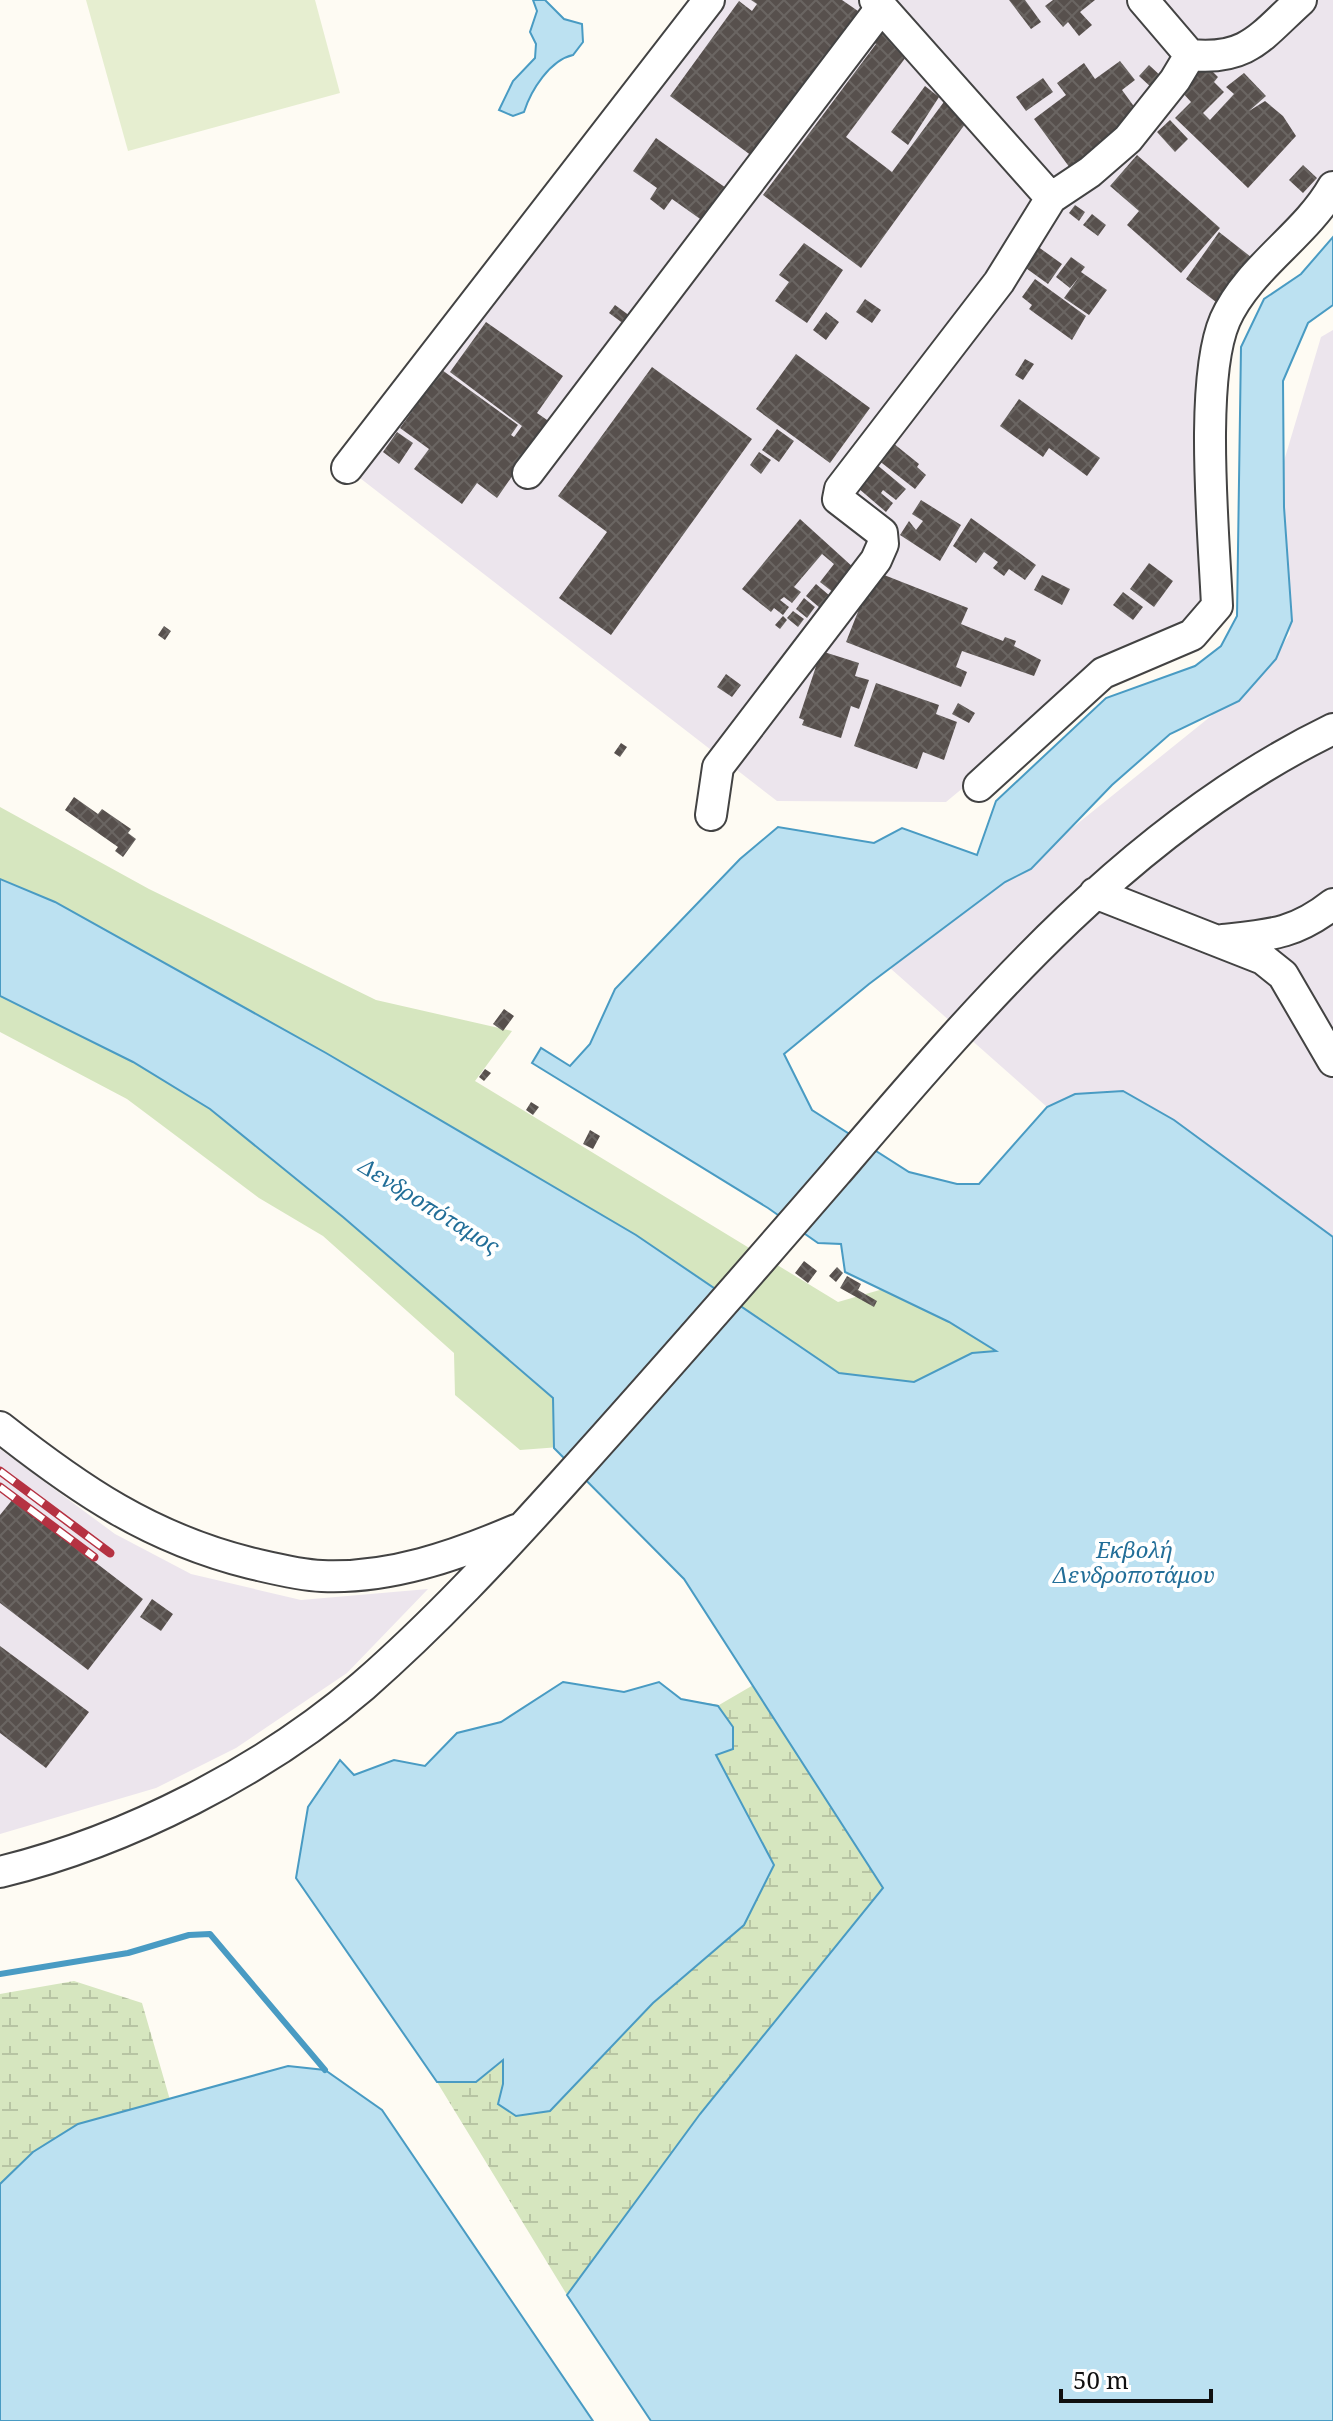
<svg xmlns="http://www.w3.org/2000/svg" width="1333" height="2421" viewBox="0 0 1333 2421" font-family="'Noto Serif',serif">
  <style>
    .industrial { fill: #ece5ed }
    .grass { fill: #d6e6bf }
    .wetland { fill: url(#wetland-marsh) }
    .pitch { fill: #e6eed0 }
    .water { fill: #bce1f1; stroke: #499bc3; stroke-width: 2 }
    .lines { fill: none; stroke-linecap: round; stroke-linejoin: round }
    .stream { stroke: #499bc3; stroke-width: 6 }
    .building { fill: url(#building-cross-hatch) }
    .minor-casing { stroke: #434343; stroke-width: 34 }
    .minor { stroke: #fff; stroke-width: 30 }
    .rail-casing { stroke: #b53242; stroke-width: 9 }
    .rail { stroke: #fff; stroke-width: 6; stroke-dasharray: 18; stroke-linecap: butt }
    .labels { text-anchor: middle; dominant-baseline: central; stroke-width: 8; stroke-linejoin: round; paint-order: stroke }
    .water-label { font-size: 22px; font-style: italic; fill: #226e98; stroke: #fff }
  </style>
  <defs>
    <pattern id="wetland-marsh" width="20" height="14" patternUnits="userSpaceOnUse" patternTransform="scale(2)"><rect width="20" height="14" fill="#d6e6bf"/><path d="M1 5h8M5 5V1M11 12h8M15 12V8" fill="none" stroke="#b7c4a3"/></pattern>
    <pattern id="building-cross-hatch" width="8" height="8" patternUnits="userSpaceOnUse" patternTransform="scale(2)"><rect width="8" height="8" fill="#57504d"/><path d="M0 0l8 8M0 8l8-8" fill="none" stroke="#6a6562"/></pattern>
  </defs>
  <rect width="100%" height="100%" fill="#fefbf3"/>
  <path class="industrial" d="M709,0H1333V184L1280,252L1211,374L1203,610L1045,720L946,802L777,801L347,468Z
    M1333,330V1237L1174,1120L1075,1094L1047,1107L890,968L1005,882L1262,675L1290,634L1281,471L1321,337Z
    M0,1449L115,1534L191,1574L301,1600L428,1589L347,1673L236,1748L156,1788L0,1834Z"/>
  <path class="grass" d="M0,807L149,889L376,1000L512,1031L475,1081L838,1302L904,1283L1015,1340L771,1677L659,1533L560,1447L520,1450L455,1395L454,1353L323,1236L259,1198L127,1099L0,1032Z"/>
  <path class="wetland" d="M883,1609L884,1888L700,2114L567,2295L437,2082L296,1878L308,1807L340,1760L354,1775L394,1760L425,1766L457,1733L501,1722L563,1682L624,1692L659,1682L681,1699L719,1705Z
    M74,1981L142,2003L170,2100L78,2124L33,2152L0,2184V1994Z"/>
  <path class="pitch" d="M86,0H315L340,93L128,151Z"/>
  <path class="water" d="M533,0H545L564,19L582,24L583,42L573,55C550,60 531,90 524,112L513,116L499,110L513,81L535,58L536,44L530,32L537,11Z
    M1333,237V305L1308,323L1283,381L1284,507L1292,621L1276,659L1239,701L1170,734L1112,785L1031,869L1005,882L869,984L784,1054L812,1110L909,1172L957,1184H979L1047,1107L1075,1094L1123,1091L1174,1120L1333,1237V2421H651L567,2295L700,2114L883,1888L684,1579L554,1448L553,1398L343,1217L210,1109L133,1062L0,996V879L55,902L326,1053L636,1235L839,1373L914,1382L972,1353L996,1351L949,1322L845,1272L841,1244L818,1243L768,1208L532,1063L541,1048L570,1066L590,1044L615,989L740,859L778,827L874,843L902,828L977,855L996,801L1106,698L1195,666L1221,646L1237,616L1241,347L1264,299L1301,274Z
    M563,1682L624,1692L659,1682L681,1699L718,1706L733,1727V1749L716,1755L774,1865L744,1925L653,2003L550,2111L516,2116L498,2104L503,2084V2060L476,2082H437L296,1878L308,1807L340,1760L354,1775L394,1760L425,1766L457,1733L501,1722Z
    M288,2066L325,2070L382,2110L593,2421H0V2184L33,2152L78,2124Z"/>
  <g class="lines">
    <path class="stream" d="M0,1974L128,1953L189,1935L210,1934L325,2070"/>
  </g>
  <path class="building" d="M751,0H842L858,11L752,156L670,96L739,1L752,11L757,4Z
    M1009,0H1025L1041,22L1031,29Z
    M1053,0H1095L1080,12L1092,25L1079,36L1068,22L1063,27L1045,6Z
    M877,23L912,49L846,137L892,172L949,95L973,113L861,268L763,195L876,44L867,37Z
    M1120,61L1135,80L1122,90L1141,116L1070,168L1034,119L1066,95L1057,83L1084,63L1095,79Z
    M1149,65L1163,78L1153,89L1139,76Z
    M1206,65L1218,77L1214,82L1224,92L1203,113L1210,120L1234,94L1226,87L1244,73L1266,96L1249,111L1265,101L1283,116L1296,136L1248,188L1175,118L1191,102L1180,90Z
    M1043,78L1053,92L1026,111L1016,97Z
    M925,86L939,97L908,145L891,132Z
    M1170,120L1188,139L1175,152L1157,132Z
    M656,138L726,188L703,221L672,199L664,210L650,199L657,188L633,171Z
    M1137,155L1220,228L1181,273L1127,225L1139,211L1110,186Z
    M1303,165L1317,178L1303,193L1289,180Z
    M1075,205L1085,212L1079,221L1069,213Z
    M1092,214L1106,225L1098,236L1083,225Z
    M1219,232L1251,257L1216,302L1186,279Z
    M804,243L843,270L807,323L775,301L789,282L779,275Z
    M1037,246L1062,264L1048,284L1023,266Z
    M1071,257L1085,267L1081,272L1107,290L1089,315L1064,298L1079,277L1070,288L1056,277Z
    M1035,279L1086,316L1072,340L1029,309L1032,305L1022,297Z
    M865,299L881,310L872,323L856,312Z
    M615,305L630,316L624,324L609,313Z
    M826,312L839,322L826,340L813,330Z
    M486,322L563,376L537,413L550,422L497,498L477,483L462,504L414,469L429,449L400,428L442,370L518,425L511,435L514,437L522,426L526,429L450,372Z
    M796,354L870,408L830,463L756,409Z
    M1025,359L1034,364L1023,380L1015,375Z
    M652,367L752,439L611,635L559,598L607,532L558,496Z
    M1019,399L1100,458L1087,476L1049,448L1043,457L1000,426Z
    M777,429L794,441L779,462L762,450Z
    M397,432L413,443L399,464L383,452Z
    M888,439L919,464L917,467L926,475L915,489L873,456Z
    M759,452L771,460L761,474L750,465Z
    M870,459L906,489L896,500L883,490L881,493L893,503L886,512L851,482Z
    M921,500L961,525L940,561L900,535L909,521L916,530L923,521L912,514Z
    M971,518L1036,565L1025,580L1009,569L1004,576L993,568L998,562L984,552L976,563L953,546Z
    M800,519L854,568L834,593L820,582L834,564L822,554L794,587L801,592L792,603L784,597L780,600L789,607L783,615L774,608L771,612L742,589Z
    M1149,563L1173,581L1154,607L1130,589Z
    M874,571L968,608L961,624L1003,641L1005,637L1016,641L1014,646L1041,660L1034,676L962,651L956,667L967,672L961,687L846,642Z
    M1042,575L1070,589L1062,605L1034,590Z
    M816,584L830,596L820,608L806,596Z
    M1123,592L1143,607L1133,620L1113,605Z
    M804,598L815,607L807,618L796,609Z
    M793,611L804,619L798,627L787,618Z
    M783,616L787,620L780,629L775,625Z
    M164,626L171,631L165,640L158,635Z
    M821,651L859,663L855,676L869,680L859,709L851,706L841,738L802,725L804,720L799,718Z
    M726,674L741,685L732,697L717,687Z
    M876,683L939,705L936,714L957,722L944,760L923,752L917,769L854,746Z
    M958,703L975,713L969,723L952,714Z
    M621,743L627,747L620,757L614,753Z
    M74,797L98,814L102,809L131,829L128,833L136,839L123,857L115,851L118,847L65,810Z
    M504,1009L514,1016L503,1031L493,1024Z
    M485,1069L491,1073L484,1081L479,1077Z
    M531,1102L539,1107L533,1115L526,1110Z
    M590,1130L600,1136L593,1149L583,1144Z
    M804,1261L817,1271L808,1283L795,1273Z
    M837,1267L843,1273L836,1282L829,1276Z
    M847,1276L861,1284L858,1290L877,1301L874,1307L840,1288Z
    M13,1499L143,1599L88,1670L0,1603V1515Z
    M152,1599L173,1614L161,1631L140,1617Z
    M0,1646L89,1712L46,1768L0,1733Z"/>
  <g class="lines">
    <defs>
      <path id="minor" d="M875,0L1051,198
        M1143,0L1190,55
        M347,468L709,0
        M528,473L881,8
        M979,786L1103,673L1192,635L1217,606C1214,536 1199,380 1225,320C1248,268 1305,236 1333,187
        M711,815L718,767L876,560L883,544L882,533L838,499L840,489L999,282L1051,198L1090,172L1128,139L1175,80L1190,55C1248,61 1261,36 1301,0
        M1095,893L1263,959L1283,975L1333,1061
        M1223,940C1270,935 1295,934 1333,904
        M0,1427C80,1490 150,1538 250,1563C272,1568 298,1575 322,1576C389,1579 455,1556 516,1530
        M0,1872C127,1841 264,1771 363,1686C435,1623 500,1553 564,1482C656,1380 746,1277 836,1173C981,1004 1129,828 1333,729"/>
    </defs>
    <use href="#minor" class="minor-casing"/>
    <use href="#minor" class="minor"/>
    <defs>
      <path id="rail" d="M0,1471L110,1553
        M0,1487L94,1557"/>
    </defs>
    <use href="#rail" class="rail-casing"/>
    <use href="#rail" class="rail"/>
  </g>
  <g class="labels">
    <g class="water-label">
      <text transform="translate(430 1205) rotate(32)">Δενδροπόταμος</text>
      <text x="1134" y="1549">Εκβολή<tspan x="1134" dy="25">Δενδροποτάμου</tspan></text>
    </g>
  </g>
  <path d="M1061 2389v12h150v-12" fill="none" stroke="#101010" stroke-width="4"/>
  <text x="1073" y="2389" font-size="24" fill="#101010" stroke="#ffffff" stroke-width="6" paint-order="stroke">50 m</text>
</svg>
